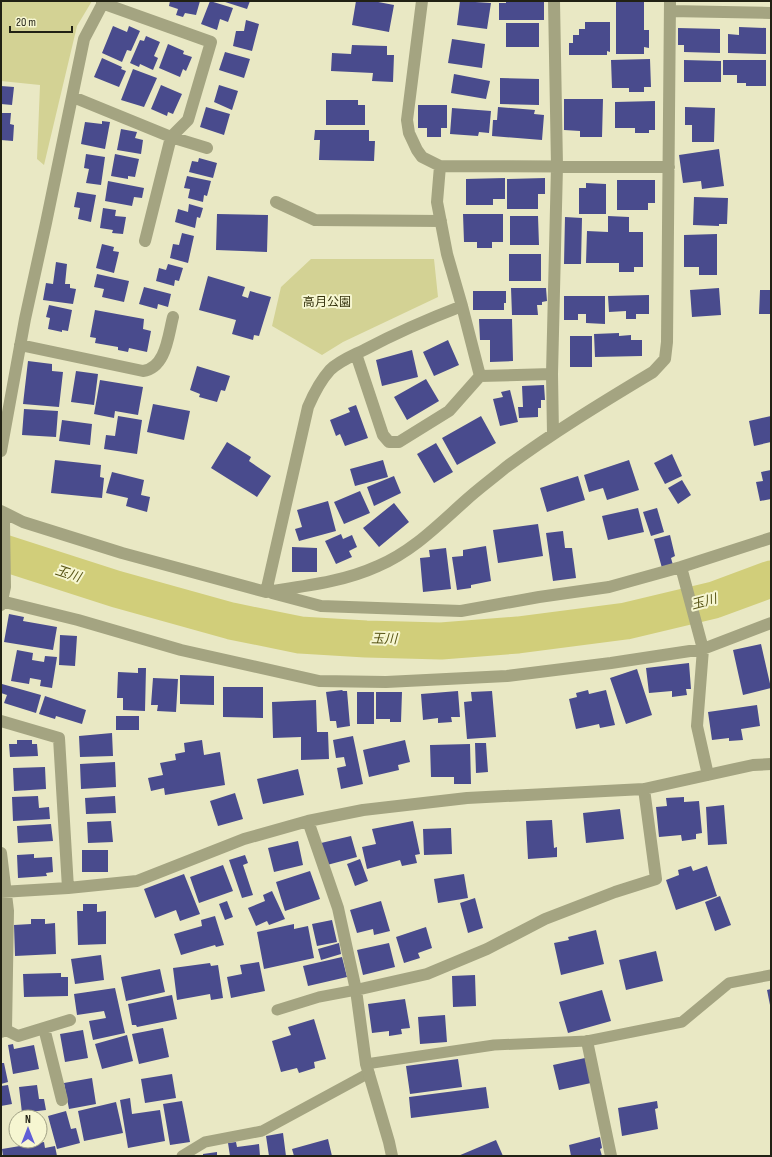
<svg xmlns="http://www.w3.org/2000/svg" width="772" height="1157" viewBox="0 0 772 1157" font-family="'Sofia Sans Condensed','Noto Sans JP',sans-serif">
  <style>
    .green { fill: #d3d294 }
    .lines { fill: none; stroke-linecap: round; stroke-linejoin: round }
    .river { stroke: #d1ce7a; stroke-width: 37 }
    .building { fill: #494b8d }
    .lane { stroke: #a4a481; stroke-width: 11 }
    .street { stroke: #a4a481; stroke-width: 12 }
    .labels { text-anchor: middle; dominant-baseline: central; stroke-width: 4; stroke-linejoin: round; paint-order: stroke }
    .park-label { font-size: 12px; fill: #34320d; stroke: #f6f6d1 }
    .water-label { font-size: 13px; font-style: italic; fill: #575415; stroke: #f6f6d1 }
  </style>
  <rect width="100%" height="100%" fill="#e9e8c4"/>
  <path class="green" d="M1,1H92L77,26L44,165L37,159L40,85L1,81Z
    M311,259H434L438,297L343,342L322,355L272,326L281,287Z"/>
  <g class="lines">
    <path class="river" d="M1,552L116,589L231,621L300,635L366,639L441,641L518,635L626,621L714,600L771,579"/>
  </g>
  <path class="building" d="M170,1H200L196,15L185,13L183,17L176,15L178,9L169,6Z
    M210,1L233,8L228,22L220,19L217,30L201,24Z
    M222,1H250L247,9Z
    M356,1H373L394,5L389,32L352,25Z
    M460,1L491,3L487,29L457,25Z
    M506,1H544V20H499V3H506Z
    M616,1H644V30H649V48L644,47V54H616Z
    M246,20L259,24L252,51L233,46L236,31H244Z
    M585,22H610V52L607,51V55H569V43H573V35H579V29H585Z
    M506,23H539V47H506Z
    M113,26L127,32L129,26L140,31L131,51L127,50L122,62L102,53Z
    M739,27L766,28V54L728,53V34L739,35Z
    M678,28L720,29V53L684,52V45H678Z
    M146,36L160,42L154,56L158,58L153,70L140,64L139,67L130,63L140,40L144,41Z
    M452,39L485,44L482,68L448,63Z
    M168,44L184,51L183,54L192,57L186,71L183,69L180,77L159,68Z
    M352,45L387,46V55H394L393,82L372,81L373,73L331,71L332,53L351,54Z
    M225,52L250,59L244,78L219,70Z
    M102,58L122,67L121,69L126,71L119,87L94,77Z
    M650,59L651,87H644V92H629V88H612L611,60Z
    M684,60L721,61V82H684Z
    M723,60H766V86H746V83H737V75H723Z
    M133,69L157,78L144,107L121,100Z
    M454,74L490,81L486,99L451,93Z
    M500,78L539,79V105L500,104Z
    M161,85L182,94L173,114L168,112L167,116L151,109Z
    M219,85L238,91L232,110L214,102Z
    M1,86L14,87L12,105L1,104Z
    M564,99H603L602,137H580V131L564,130Z
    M326,100H358V105H365V125H326Z
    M655,101V130H649V133H635V128H615V102Z
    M418,105H447V128H441V137H427V128H418Z
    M206,107L230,114L224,135L200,127Z
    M498,107L535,110L534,114L544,115L542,140L492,136L493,120H497Z
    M685,107L715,108L714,142H692V125H685Z
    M452,108L491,111L489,133L479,132L478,136L450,134Z
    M1,113H11L10,124L14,125L13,141L1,140Z
    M102,121L110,122L105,149L81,144L85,122L102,124Z
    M121,129L137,132L135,138L143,140L141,154L117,150Z
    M315,130H369V141H375L374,161L319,160L320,140H314Z
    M719,149L724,186L702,189L701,181L683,183L679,155Z
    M86,154L105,157L101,185L86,183L89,169L84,168Z
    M115,154L139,159L135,177L128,176V179L111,176Z
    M199,158L217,163L213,178L189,172L192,161L198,162Z
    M187,176L211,181L207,196L204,195L203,202L188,198L190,189L184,188Z
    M505,178V199H493V205H466V179Z
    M545,178V194H538V209H507V179Z
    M617,180H655V203H648V210H617Z
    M108,181L144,188L142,198L134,197L132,206L105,201Z
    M586,183L606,184V214H579V188H586Z
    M77,192L96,195L91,222L78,219L80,208L74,207Z
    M694,197L728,198L727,224H719V226L693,225Z
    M189,204L203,208L200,218L197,217L195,228L175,222L178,209L188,212Z
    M103,208L116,210L115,216L126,217L123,234L112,233L113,230L100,228Z
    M217,214L268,215L267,252L216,250Z
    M463,214H503V242H492V248H477V242H464Z
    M510,216H538L539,245H510Z
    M608,216L629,217V232H643V267H634V272H619V263H586L587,231L608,232Z
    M565,217L582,218L581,264H564Z
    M182,233L194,236L188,263L170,258L173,244L179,245Z
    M717,234V275H699V267H684V235Z
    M102,244L114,247L113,251L119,252L114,273L96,268Z
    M509,254H541V281H509Z
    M56,262L67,264L65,284H70V288L76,289L73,304L43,300L46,283L53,284Z
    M168,264L183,268L179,281L175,280L174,286L156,281L159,268L166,270Z
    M97,274L129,281L124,302L102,297L104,289L94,287Z
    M208,276L245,287L242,296L248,298L250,291L271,297L259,336L254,335L253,340L232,334L236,320L199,310Z
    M144,287L171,294L168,307L158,304L157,309L139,304Z
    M511,288H546L547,301L542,302V305H537L538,315H512Z
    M719,288L721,315L692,317L690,290Z
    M760,290H771V314H759Z
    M473,291H506V303H504V310H473Z
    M649,295V314H636V319H626V311L609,312L608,296Z
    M564,296H605V324L586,323V314H578V320H564Z
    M49,305L72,310L68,331L62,330V332L48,329L50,318L46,317Z
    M95,310L144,319L143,329L151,331L147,352L129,348L128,352L118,350V347L95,343L96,338L90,337Z
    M479,319H512L513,361L490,362V340H480Z
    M619,333V336L631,335V340H642V356L595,357L594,334Z
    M570,336H592V367H570Z
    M448,340L459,365L434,376L423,352Z
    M412,350L418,377L382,386L376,360Z
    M28,361L52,364V371L63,372L59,407L23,404Z
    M197,366L230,376L225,391L221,390L217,402L199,397L200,394L190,390Z
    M76,371L98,374L94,405L71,402Z
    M426,379L439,401L407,420L394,397Z
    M100,380L143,387L138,415L115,411L114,418L94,414Z
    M544,385L545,400H541V408H538V417L519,418L518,407H523L522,386Z
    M510,390L518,422L500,426L493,399L503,397L501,392Z
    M153,404L190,411L184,440L147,432Z
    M356,405L368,438L345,446L340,434L336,436L330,420L350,412L348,408Z
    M24,409L58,411L56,437L22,435Z
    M118,416L142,420L137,454L104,449L106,435L115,436Z
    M481,416L496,443L457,465L442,438Z
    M771,416V442L754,446L749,421Z
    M62,420L92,424L90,445L59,441Z
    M227,442L251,457L249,461L271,476L257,497L211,468Z
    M436,443L453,472L434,483L417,454Z
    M672,454L682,476L665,484L654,463Z
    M55,460L101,465L100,477L104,478L102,498L51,493Z
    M383,460L388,477L355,486L350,469Z
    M629,460L639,490L607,500L603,488L589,492L584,475Z
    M771,470V499L760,501L756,482L763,481L761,472Z
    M112,472L144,480L141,495L150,497L147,512L126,506L128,498L106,493Z
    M394,476L401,493L374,506L367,487Z
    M578,476L585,500L547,512L540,488Z
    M682,480L691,495L678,504L668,488Z
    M360,491L370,513L344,524L334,502Z
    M328,501L336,531L299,541L295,529L302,527L297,510Z
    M394,503L409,522L379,547L363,528Z
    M638,508L644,532L608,540L602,516Z
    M657,508L664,532L651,536L643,512Z
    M538,524L543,556L498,563L493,530Z
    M563,531L565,548H572L576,578L553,581L546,533Z
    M341,534L343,539L352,535L357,547L349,551L352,557L336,564L325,541Z
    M670,535L675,556L671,558L673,565L662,568L654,539Z
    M486,546L491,581L471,585V588L457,590L452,557L463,556V550Z
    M292,547L317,548V572H292Z
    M446,548L451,589L423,592L420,558L430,557L429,550Z
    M9,614L24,617L23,621L57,627L53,650L4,642Z
    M60,635L77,636L75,666L59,665Z
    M761,644L771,688L743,695L733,650Z
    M17,650L33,653L32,660L44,662L45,656L57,657L52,688L40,686L41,680L30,678L29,684L11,681Z
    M689,663L691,689H686L687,695L672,697V691L649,693L646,668Z
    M138,668H146L145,711L123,710V698H117L118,672L138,673Z
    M637,669L652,715L626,724L610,678Z
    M180,675L214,676V705L180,704Z
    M153,678L178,679L176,712L157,711L158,705H151Z
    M2,684L41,695L36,713L4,703L7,695L1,693Z
    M223,687H263V718L223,717Z
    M342,690L343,691H347L350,726L337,728L336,721H330L326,692Z
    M588,690L589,694L606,690L615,725L600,728L599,724L576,729L569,699L577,697L576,693Z
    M458,691L460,717H451L452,722L438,723V718L423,720L421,694Z
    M492,691L496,737L467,739L464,702L472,701L471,692Z
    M357,692H374V724H357Z
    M376,692H402L401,722H390V719H376Z
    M45,696L86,710L82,724L56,716L55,719L39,714Z
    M316,700L317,732H328L329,759L301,760V737L273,738L272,702Z
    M757,705L760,726L741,729L743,740L729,741V738L712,740L708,712Z
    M116,716H139V730H116Z
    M112,733L113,756L80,757L79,736Z
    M353,736L363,784L341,789L337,768L346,766L344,757L336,758L333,740Z
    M17,740H32V744H37L38,756L10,757L9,744H17Z
    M202,740L204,755L220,752L225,785L165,795L164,788L151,791L148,778L163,775L160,763L176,760L175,754L185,752L184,743Z
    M405,740L410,762L398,765L399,770L369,777L363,750Z
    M475,743H486L488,772L476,773Z
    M470,744L471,784H454V777H431L430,745Z
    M115,762L116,787L81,789L80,764Z
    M45,767L46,789L14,791L13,768Z
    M298,769L304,795L263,804L257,779Z
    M235,793L243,819L218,826L210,801Z
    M38,796L39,808L49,807L50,819L13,821L12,797Z
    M115,796L116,813L86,814L85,798Z
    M684,797V802L699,801L702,833L696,834V839L682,841L681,835L659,837L656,807L667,806L666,798Z
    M724,805L727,844L708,845L706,807Z
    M620,809L624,839L586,843L583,813Z
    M552,820L554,848L557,847V857L528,859L526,821Z
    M111,821L113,842L88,843L87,822Z
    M413,821L420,854L415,855L417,863L402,866L400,860L367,869L362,847L376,844L372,829Z
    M51,824L53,841L18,843L17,826Z
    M451,828L452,854L424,855L423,829Z
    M351,836L357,857L327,865L321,843Z
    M298,841L303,865L274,872L268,848Z
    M82,850H108V872H82Z
    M34,854V858L52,857L53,872L46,873L47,876L18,878L17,855Z
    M245,855L248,863L243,865L253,895L242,898L229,860Z
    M360,859L368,881L355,886L347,864Z
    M223,865L233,891L199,903L190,877Z
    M691,866L693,871L707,866L717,896L676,910L666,880L679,875L678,870Z
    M310,871L320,899L285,911L276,882Z
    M184,874L200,914L180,921L176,910L155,918L144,889Z
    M464,874L468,898L438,903L434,879Z
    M272,891L285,919L269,925L267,921L256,926L248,908L265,901L263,895Z
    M720,896L731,925L715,931L705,902Z
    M475,898L483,928L468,933L460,903Z
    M227,901L233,917L225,920L219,904Z
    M381,901L390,931L374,935L373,929L357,933L350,910Z
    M83,904H97V912L106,911V944L78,945L77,911H83Z
    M215,916L224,945L216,947L215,945L181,955L174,934L202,926L201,920Z
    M31,919H45V924L55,923L56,954L15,956L14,925L31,924Z
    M332,920L337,942L317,946L312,924Z
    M294,924V929L308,926L314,958L264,969L257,932Z
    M426,927L432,948L418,953L420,958L404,963L396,937Z
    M596,930L604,964L561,975L554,943L569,940L568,937Z
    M339,943L341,954L321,960L318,949Z
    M389,943L395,967L363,975L357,950Z
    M656,951L663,981L626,990L619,960Z
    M101,955L104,980L75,984L71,959Z
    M342,957L347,977L308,986L303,966Z
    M259,962L265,991L231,998L227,977L242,974L240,965Z
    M210,963L211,966L218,965L223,998L211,1000L210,994L177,1000L173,968Z
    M160,969L165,992L126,1001L121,977Z
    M61,973V977H68V996L24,997L23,974Z
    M475,975L476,1006L453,1007L452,976Z
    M115,988L125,1033L93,1040L89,1021L106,1018L104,1011L77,1015L74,994Z
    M771,989V1005H770L767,990Z
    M602,990L611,1021L568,1033L559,1002Z
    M172,995L177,1019L137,1027L136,1025H132L128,1004Z
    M405,999L410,1028L401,1029L402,1034L389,1036V1031L372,1033L368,1004Z
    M445,1015L447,1042L420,1044L418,1017Z
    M314,1019L326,1059L314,1062L315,1068L299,1073L297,1068L281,1072L272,1041L291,1035L288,1027Z
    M163,1028L169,1057L139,1064L132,1034Z
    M83,1030L88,1058L65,1062L60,1034Z
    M127,1035L133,1061L102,1069L95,1044Z
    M13,1044L14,1049L34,1045L39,1069L13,1074L8,1045Z
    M585,1058L591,1083L559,1090L553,1065Z
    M458,1059L462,1087L410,1094L406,1066Z
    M1,1063H4L8,1082L1,1084Z
    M172,1074L176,1098L145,1103L141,1079Z
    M92,1078L96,1104L69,1109L64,1083Z
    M8,1085L12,1104L1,1106V1086Z
    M37,1085L39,1099H44L46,1110L22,1113L19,1087Z
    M486,1087L489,1108L411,1118L409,1097Z
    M130,1098L132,1114L160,1110L165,1141L128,1148L120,1100Z
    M182,1101L190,1142L170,1145L163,1104Z
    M657,1101L658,1108L655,1109L658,1129L622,1136L618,1108Z
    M116,1102L123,1133L84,1141L78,1111Z
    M66,1111L71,1129L76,1128L80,1143L57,1149L48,1116Z
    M283,1133L286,1156H269L266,1136Z
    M600,1137L602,1148L600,1149L602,1156H571L569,1145Z
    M328,1139L332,1156H294L292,1149Z
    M496,1140L503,1156H458Z
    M44,1142L45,1148L55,1146L57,1156H3L2,1149Z
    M236,1142L237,1147L259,1144L260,1156H230L228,1143Z
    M217,1152V1156H203V1154Z"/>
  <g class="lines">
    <path class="lane" d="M277,1010L319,997L356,990
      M366,1064L494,1045L587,1041L682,1022L729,983L771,975
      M182,1156L205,1142L262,1131L369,1073"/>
    <path class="street" d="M422,1L407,120L409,133L417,150L422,157L440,166L669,167
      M102,3L211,42L188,120L171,137L145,241
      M670,11L771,13
      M73,97L171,137L207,148
      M276,202L315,220L441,221
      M20,345L143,371C166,368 168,336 173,317
      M356,354L383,435L389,442H399L449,411L480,376L462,306
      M480,376L552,374
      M553,434L552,374L557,166L554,1
      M1,451L25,319L46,223L84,39L104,1
      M1,511L23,522L122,553L266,592L308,407C314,393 320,381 330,370C339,361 352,356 364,350C396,333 428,319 462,306L447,254L437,202L440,166
      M1,520L4,523L5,587L1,605
      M681,567L703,649L697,726L708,775
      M266,592C305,586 343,582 378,566C413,551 438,525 465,501C478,489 492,479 505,468C552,433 603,402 653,372L665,359L667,342L670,1
      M272,593L321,606L461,611L539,597L609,587L681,567L771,538
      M1,601L78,620L181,650L319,681L386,682L507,676L611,663L703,649L771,623
      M1,721L59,738L68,888
      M308,821L338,908L356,990L366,1064L389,1142L392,1156
      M1,853L8,911L6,1030L1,1032
      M1,892L68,888L137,881L244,839L308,821L363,810L467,798L644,789L753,765L771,764
      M356,990L427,974L487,949L545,919L615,892L656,879L644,789
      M44,1028L62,1100
      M6,1030L18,1036L70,1020
      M587,1041L611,1156"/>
  </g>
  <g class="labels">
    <g class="park-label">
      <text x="327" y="302">高月公園</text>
    </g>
    <g class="water-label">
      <text transform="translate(68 574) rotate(18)">玉川</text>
      <text transform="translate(704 602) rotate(-15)">玉川</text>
      <text transform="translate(384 639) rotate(1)">玉川</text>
    </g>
  </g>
  <rect width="772" height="1157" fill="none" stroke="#212114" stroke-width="4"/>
  <g transform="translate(28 1129)"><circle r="19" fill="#f6f6d1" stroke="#a1a185"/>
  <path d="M0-3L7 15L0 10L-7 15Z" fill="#605ed6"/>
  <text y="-6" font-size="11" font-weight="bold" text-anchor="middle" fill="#212114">N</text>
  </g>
  <path d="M10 26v6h62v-6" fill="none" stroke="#212114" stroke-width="2"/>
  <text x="16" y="26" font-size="12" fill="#212114" stroke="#f6f6d1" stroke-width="3" paint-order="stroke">20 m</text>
</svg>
